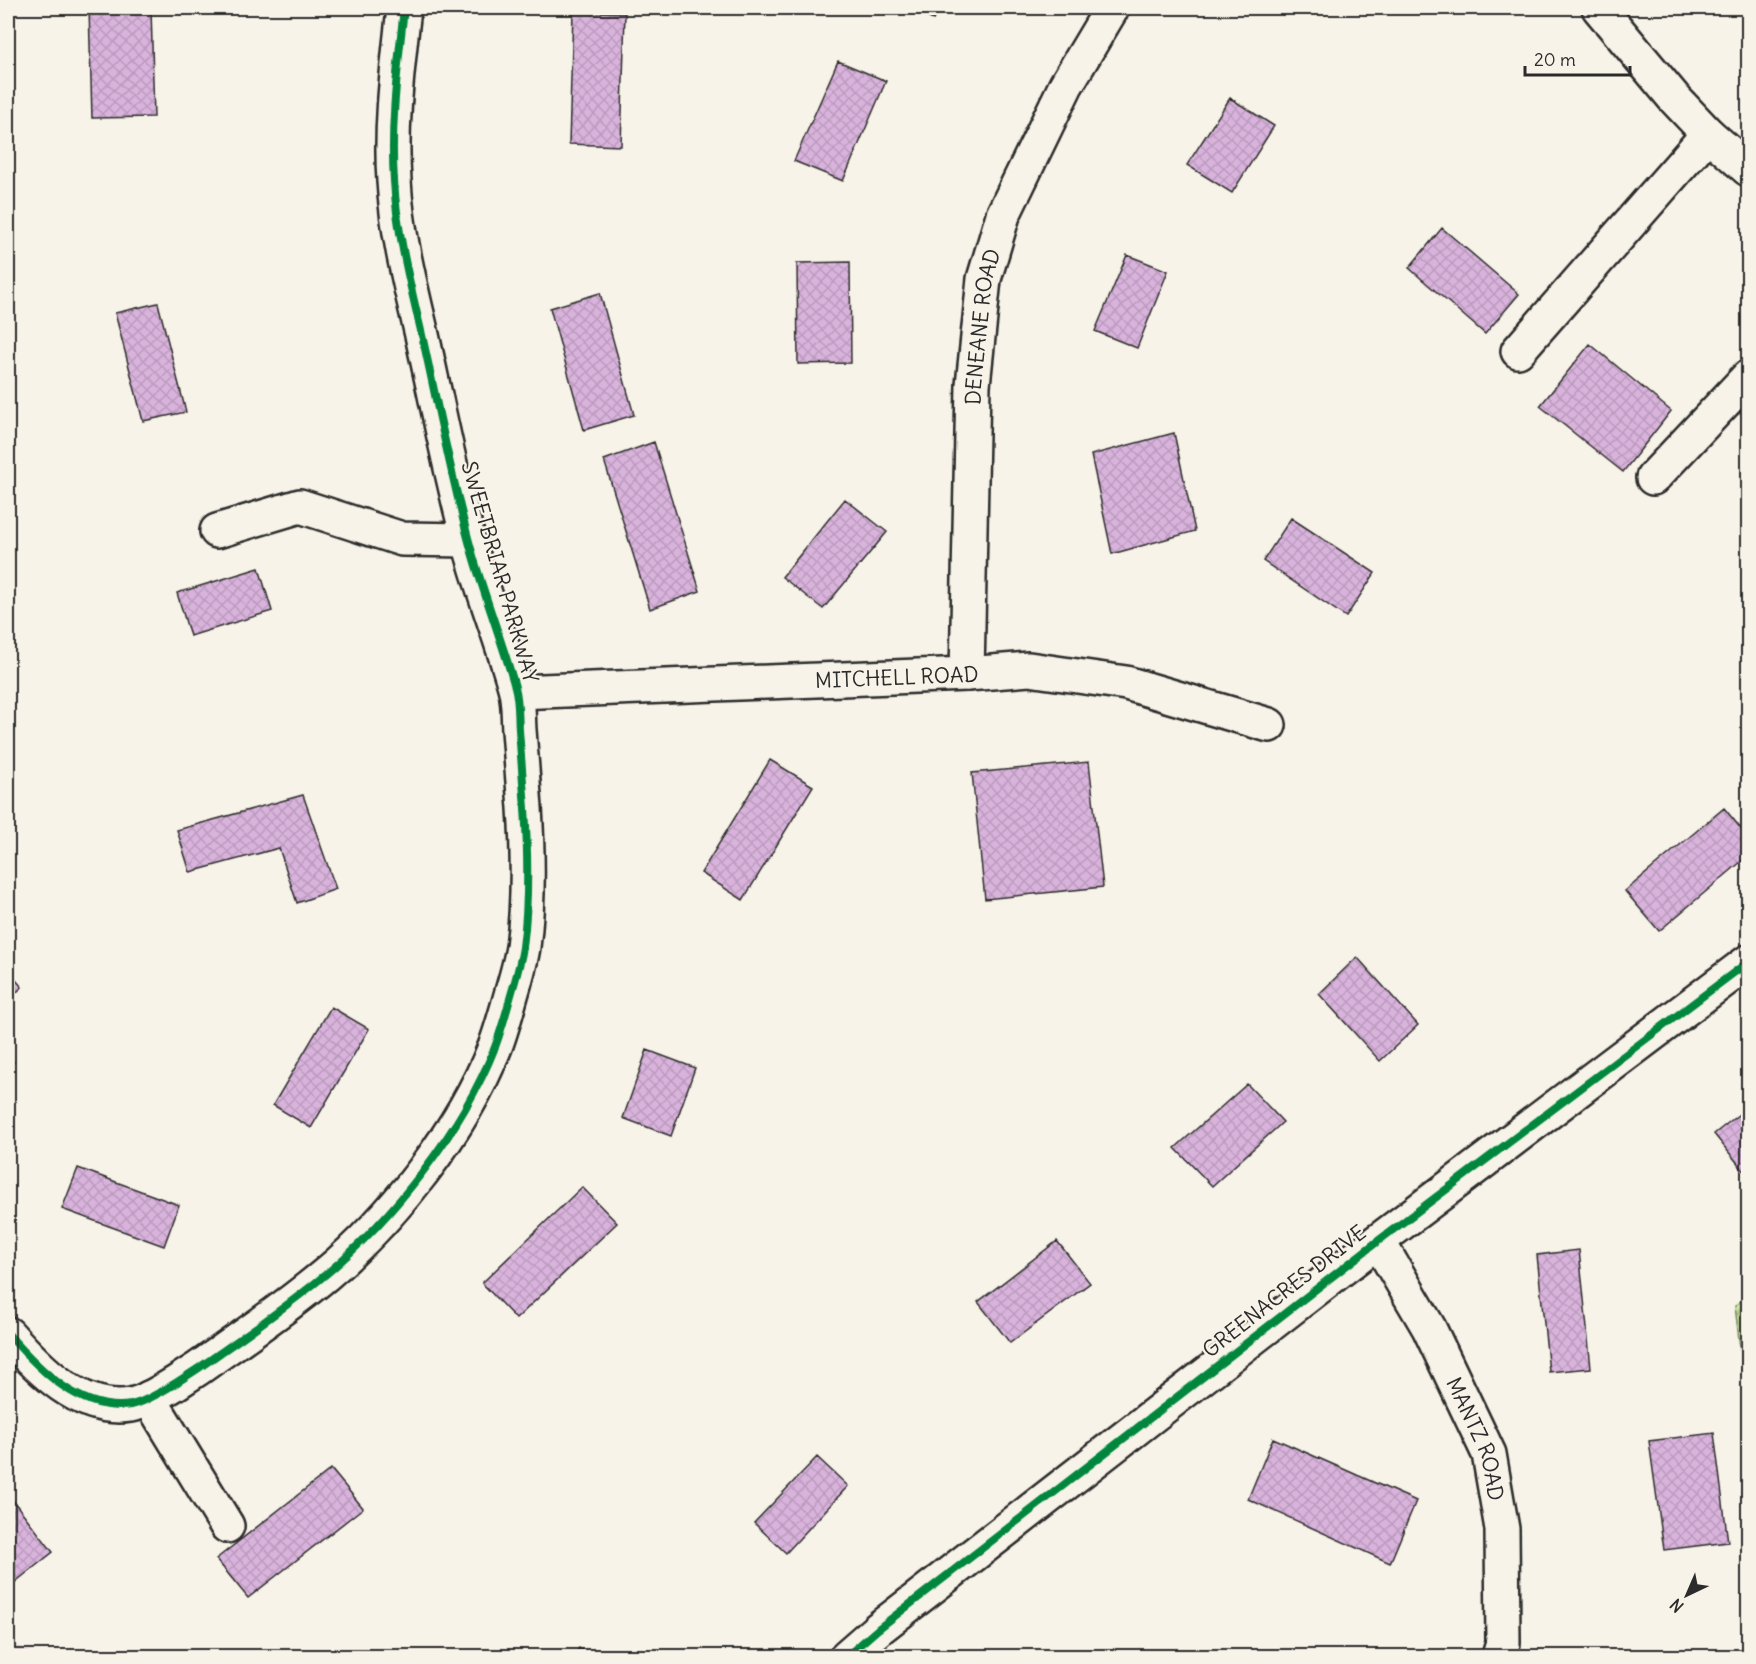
<svg xmlns="http://www.w3.org/2000/svg" width="1756" height="1664" viewBox="0 0 1756 1664" font-family="Delius,sans-serif">
  <style>
    .built { fill: #eee0e4 }
    .forest { fill: url(#forest-firs); stroke: #7a8863; stroke-width: 1.5 }
    .building { fill: url(#building-cross-hatch); stroke: #2b2b2b; stroke-width: 1.5 }
    .lines { fill: none; stroke-linecap: round; stroke-linejoin: round }
    .minor-casing { stroke: #2b2b2b; stroke-width: 38 }
    .minor { stroke: #f7f3e8; stroke-width: 33 }
    .cycleway-casing { stroke: #f7f3e8; stroke-width: 11 }
    .cycleway { stroke: #00873e; stroke-width: 8 }
    .labels { text-anchor: middle; dominant-baseline: central; stroke-width: 4.5; stroke-linejoin: round; paint-order: stroke }
    .street-label { font-size: 21px; fill: #2b2b2b; stroke: #f7f3e8 }
  </style>
  <defs>
    <pattern id="forest-firs" width="22" height="20" patternUnits="userSpaceOnUse" patternTransform="scale(1.5)"><rect width="22" height="20" fill="#c9e49b"/><path d="M5 1l3.5 6h-7zM16 11l3.5 6h-7z" fill="#adc486"/></pattern>
    <pattern id="building-cross-hatch" width="8" height="8" patternUnits="userSpaceOnUse" patternTransform="scale(1.5)"><rect width="8" height="8" fill="#d9b3dc"/><path d="M0 0l8 8M0 8l8-8" fill="none" stroke="#ba9abd"/></pattern>
  </defs>
  <rect width="100%" height="100%" fill="#f7f3e8"/>
  <filter id="ink" filterUnits="userSpaceOnUse"><feTurbulence type="fractalNoise" baseFrequency=".0167" numOctaves="2"/><feDisplacementMap in="SourceGraphic" scale="12" xChannelSelector="R" yChannelSelector="G"/><feConvolveMatrix kernelMatrix="1 2 1 2 8 2 1 2 1" color-interpolation-filters="sRGB"/></filter>
  <g filter="url(#ink)">
    <path class="built" d="M8,1640L37,1656H8Z"/>
    <path class="forest" d="M1748,1295V1414L1735,1306Z"/>
    <path class="building" d="M89,8H151L154,117L92,118Z
      M909,8H940L933,20Z
      M573,11L625,13L621,146L569,144Z
      M838,61L886,81L843,181L794,161Z
      M1230,98L1274,126L1232,193L1187,165Z
      M1442,228L1519,294L1485,334L1409,268Z
      M1127,255L1168,271L1137,348L1095,331Z
      M850,262L851,363L798,364L797,263Z
      M600,293L634,415L584,430L550,308Z
      M158,303L186,412L143,421L115,313Z
      M1590,344L1671,411L1623,472L1540,406Z
      M1174,433L1195,531L1112,554L1091,455Z
      M654,442L700,591L650,609L604,460Z
      M845,499L887,532L823,609L782,577Z
      M1291,518L1375,573L1346,617L1263,561Z
      M259,568L272,611L190,636L177,593Z
      M770,760L813,786L743,900L701,873Z
      M1089,762L1103,887L985,899L972,773Z
      M303,795L336,889L297,903L279,848L190,872L177,830Z
      M1724,808L1748,837V856L1659,931L1625,891Z
      M1357,957L1418,1025L1380,1061L1319,994Z
      M8,971L22,987L8,1001Z
      M331,1007L369,1029L311,1128L273,1105Z
      M647,1050L695,1068L671,1136L623,1118Z
      M8,1055L14,1062L8,1068Z
      M1247,1084L1283,1122L1212,1186L1175,1148Z
      M1748,1107V1176L1714,1134Z
      M78,1168L179,1205L164,1246L62,1209Z
      M582,1187L617,1223L516,1319L482,1283Z
      M1057,1241L1090,1283L1010,1343L978,1302Z
      M1579,1250L1591,1368L1549,1372L1537,1255Z
      M1714,1433L1728,1542L1664,1550L1649,1441Z
      M1273,1438L1416,1501L1390,1563L1248,1499Z
      M817,1457L848,1486L786,1553L754,1523Z
      M331,1469L363,1508L248,1598L216,1559Z
      M8,1494L53,1552L14,1583L8,1575Z
      M579,1648L591,1656H573Z"/>
    <g class="lines">
      <defs>
        <g id="minor">
          <path d="M1599,8L1674,98L1708,134L1748,169"/>
          <path d="M1518,351L1708,134"/>
          <path d="M1653,478L1748,377"/>
          <path d="M217,531L300,506L402,539L468,540"/>
          <path id="s1" d="M967,674L973,385L984,279L1003,215L1066,85L1112,8"/>
          <path id="s2" d="M517,692L967,674L1029,669L1126,683L1269,725"/>
          <path id="s3" d="M1378,1241L1429,1328L1489,1454L1502,1529L1503,1643L1499,1656"/>
          <path d="M8,1334C38,1368 80,1413 131,1405C152,1401 201,1367 220,1353C256,1328 291,1303 325,1275C393,1218 462,1131 495,1047C500,1034 504,1020 508,1006C513,987 520,967 523,947C529,901 528,854 525,808C523,782 521,756 519,730C518,716 519,701 515,687C501,637 481,588 468,538C450,471 437,402 422,335C410,284 397,233 394,181C390,123 398,65 404,8"/>
          <path d="M149,1398L227,1526"/>
          <path d="M847,1656L878,1629L1378,1241L1748,962"/>
        </g>
      </defs>
      <use href="#minor" class="minor-casing"/>
      <use href="#minor" class="minor"/>
      <defs>
        <path id="cycleway" d="M8,1334C38,1368 80,1413 131,1405C152,1401 201,1367 220,1353C256,1328 291,1303 325,1275C393,1218 462,1131 495,1047C500,1034 504,1020 508,1006C513,987 520,967 523,947C529,901 528,854 525,808C523,782 521,756 519,730C518,716 519,701 515,687C501,637 481,588 468,538C450,471 437,402 422,335C410,284 397,233 394,181C390,123 398,65 404,8
          M847,1656L878,1629L1378,1241L1748,962"/>
      </defs>
      <use href="#cycleway" class="cycleway-casing"/>
      <use href="#cycleway" class="cycleway"/>
    </g>
  </g>
  <g class="labels">
    <g class="street-label">
      <text stroke="none"><textPath href="#s1" startOffset="348">DENEANE ROAD</textPath></text>
      <text transform="translate(500 572) rotate(74)">SWEETBRIAR PARKWAY</text>
      <text stroke="none"><textPath href="#s2" startOffset="380">MITCHELL ROAD</textPath></text>
      <text transform="translate(1284 1291) rotate(-38)">GREENACRES DRIVE</text>
      <text stroke="none"><textPath href="#s3" startOffset="222">MANTZ ROAD</textPath></text>
    </g>
  </g>
  <rect width="1756" height="1664" fill="none" stroke="#f7f3e8" stroke-width="30"/>
  <rect x="15" y="15" width="1726" height="1634" fill="none" stroke="#2b2b2b" stroke-width="2" filter="url(#ink)"/>
  <g transform="translate(1687 1595) rotate(224)" stroke="#f7f3e8" stroke-width="4.5" paint-order="stroke">
  <path d="M0-4.5L10 22L0 15L-10 22Z" fill="#2b2b2b"/>
  <text y="-9" font-size="16" font-weight="bold" text-anchor="middle" fill="#2b2b2b">N</text>
  </g>
  <path d="M1525 66v9h105v-9" fill="none" stroke="#2b2b2b" stroke-width="3"/>
  <text x="1534" y="66" font-size="18" fill="#2b2b2b" stroke="#f7f3e8" stroke-width="4.5" paint-order="stroke">20 m</text>
</svg>
